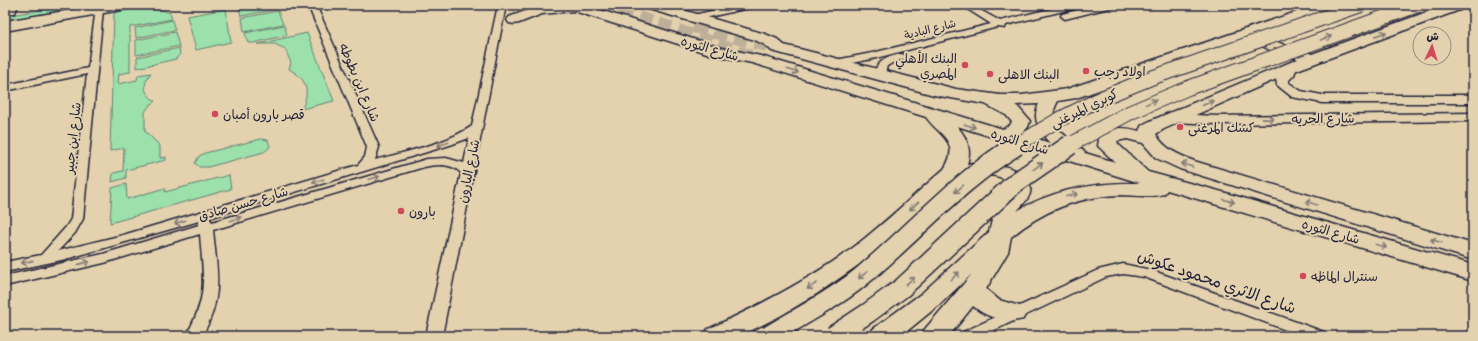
<svg xmlns="http://www.w3.org/2000/svg" width="1478" height="341" viewBox="0 0 1478 341" font-family="'Patrick Hand','Playpen Sans Arabic',sans-serif">
  <style>
    .green { fill: #9ce0ab; stroke: #5f8173 }
    .lines { fill: none; stroke-linecap: round; stroke-linejoin: round }
    .secondary-tunnel { stroke: #bdaf98; stroke-width: 14; stroke-dasharray: 14 7; stroke-linecap: butt }
    .minor-casing { stroke: #22223b; stroke-width: 3 }
    .tertiary-casing { stroke: #22223b; stroke-width: 3 }
    .trunk-casing { stroke: #22223b; stroke-width: 3 }
    .minor { fill: #e4d2af; fill-rule: evenodd }
    .tertiary { fill: #e4d2af; fill-rule: evenodd }
    .trunk { fill: #e4d2af; fill-rule: evenodd }
    .secondary-bridge-far1-casing { stroke: #22223b; stroke-width: 16; stroke-linecap: butt }
    .secondary-bridge-casing { stroke: #22223b; stroke-width: 22; stroke-linecap: butt }
    .secondary-bridge-far1 { stroke: #e4d2af; stroke-width: 14 }
    .secondary-bridge { stroke: #e4d2af; stroke-width: 19 }
    .oneway { stroke: #837a75 }
    .poi-dot { fill: #d1495b; stroke: #e4d2af; stroke-width: 1.5 }
    .labels { text-anchor: middle; dominant-baseline: central; stroke-width: 4; stroke-linejoin: round; paint-order: stroke }
    .far-street-label { font-size: 11px; fill: #22223b; stroke: #e4d2af }
    .street-label { font-size: 13px; fill: #22223b; stroke: #e4d2af }
    .poi-label { font-size: 13px; fill: #22223b; stroke: #e4d2af; text-anchor: start }
    .near-street-label { font-size: 16px; fill: #22223b; stroke: #e4d2af }
  </style>
  <rect width="100%" height="100%" fill="#e4d2af"/>
  <filter id="ink" filterUnits="userSpaceOnUse"><feTurbulence type="fractalNoise" baseFrequency=".025" numOctaves="2"/><feDisplacementMap in="SourceGraphic" scale="8" xChannelSelector="R" yChannelSelector="G"/><feConvolveMatrix kernelMatrix="1 2 1 2 8 2 1 2 1" color-interpolation-filters="sRGB"/></filter>
  <g filter="url(#ink)">
    <path class="green" d="M71,5H102L5,22V16Z
      M250,5H276L278,9L241,16L239,7Z
      M136,8L162,10L170,13L172,19L130,27V72L119,74L118,84L137,80L138,75L151,73C142,84 143,94 156,101L149,106L145,112V131L160,146V158L166,157V160L126,170V178L112,182L113,173L123,171L124,148L110,151L114,13Z
      M226,9L231,42L196,50L187,16Z
      M278,11L283,24L244,32L242,18Z
      M172,20L175,30L136,38L135,28Z
      M284,25L287,35L253,43H248L245,33Z
      M175,32L179,46L136,55V40Z
      M307,33L334,101L302,109C310,90 307,79 289,69L291,63L285,49L275,44H258Z
      M179,48L180,54L176,59L137,68V57Z
      M261,139L268,140L270,147L264,152L208,167H199L195,163L199,156L205,153Z
      M229,175L231,189L110,223L112,188L126,184L127,199L165,188V192Z"/>
    <g class="lines">
      <path class="secondary-tunnel" d="M598,5L673,29L751,57
        M693,26L778,48"/>
      <defs>
        <path id="minor" d="M10,5H18L15,13H9L8,11Z
          M308,5H316L379,147L375,160C407,151 444,145 472,126L498,5H506L442,336H426L461,173C452,163 437,164 424,167L213,230C217,272 224,297 202,336H186C209,295 203,278 200,234L104,263L5,286V276L103,254L199,225V221L66,259L5,272V262L41,255L66,227L71,219L87,74L5,91V85L88,68L96,8L99,7L103,10L83,219L75,233L58,251L123,235L358,165L365,157L367,147ZM469,138L464,163L446,158L427,159L212,222L209,218L450,145Z
          M738,5H754L753,7L692,21L688,18L689,16Z
          M961,5H971L1000,21L1067,5H1081L1080,7L1006,25L1005,28L998,27L872,59L836,66L831,63L836,60L872,53L991,24Z
          M1099,5H1114L1113,7L1065,19L1061,16L1062,14Z
          M902,54L907,57L905,59L894,62L887,66L884,77H876L875,71C879,59 891,56 902,54Z
          M1123,264L1151,270L1324,332L1327,336H1302L1144,277L1123,274L1106,277L982,336H960L963,332L1098,270Z"/>
        <path id="tertiary" d="M1291,63L1295,64L1297,67L1294,75L1289,80V83L1301,91L1322,95H1473V103H1322L1292,97L1277,85L1276,79L1282,73L1287,64Z
          M1473,113V121L1216,124L1173,122L1168,121L1166,118L1168,115L1173,114L1216,116Z"/>
        <path id="trunk" d="M101,5H133L131,8L126,9L5,31V21Z
          M584,5L722,48L761,56L1003,129L1010,125L1012,122L1006,115L985,104L934,95L772,51L765,45L755,40L645,8L643,5H666L765,34L777,39L784,45L956,89L1000,95H1022L1067,89L1317,5H1338L1336,8L1261,34L1282,44L1312,54L1446,5H1467L1465,8L1297,70L1164,129L1156,134C1164,149 1179,155 1194,161L1473,244V260L1180,169L1156,158L1143,143L1127,139L1117,141L1118,144L1148,172L1219,191L1473,265V281L1167,190L1164,194C1150,198 1133,195 1118,195C1077,197 1042,211 1011,237L1008,252L986,289L999,300L1023,307L1026,313L1023,319C1006,324 986,317 973,306L949,336H921L925,329L972,274L939,305L901,336H869L873,329L922,293L989,232L993,216L1010,193V186C999,167 974,181 962,172L958,177L870,257L818,293L782,315L740,336H704L708,329C759,306 809,280 854,247C885,223 914,195 944,169C962,141 938,135 926,117L752,63L713,55L574,11L542,14L519,23L514,24L509,23L507,20L509,17L539,6ZM1248,39L1270,50L1298,59L1150,121L1142,125L1139,131C1125,127 1108,125 1099,139L1098,146L1115,162L1085,153C1075,137 1041,131 1058,101L1076,98ZM1039,104C1031,118 1040,133 1050,143L1022,134L1028,127L1030,121L1018,107L1015,105ZM957,126L1140,183C1097,182 1054,189 1017,211C1021,206 1029,199 1030,193C1036,166 984,160 967,164C972,149 967,138 957,126Z"/>
      </defs>
      <use href="#minor" class="minor-casing"/>
      <use href="#tertiary" class="tertiary-casing"/>
      <use href="#trunk" class="trunk-casing"/>
      <use href="#minor" class="minor"/>
      <use href="#tertiary" class="tertiary"/>
      <use href="#trunk" class="trunk"/>
      <defs>
        <path id="secondary-bridge-far1" d="M1015,146L1058,120L1104,97L1151,78L1361,5
          M1068,146L1131,112L1188,88L1418,5"/>
        <path id="secondary-bridge" d="M768,336C799,317 833,300 861,277C913,234 959,180 1017,145
          M833,336L868,313L902,288L1015,183L1070,145"/>
      </defs>
      <use href="#secondary-bridge-far1" class="secondary-bridge-far1-casing"/>
      <use href="#secondary-bridge" class="secondary-bridge-casing"/>
      <use href="#secondary-bridge-far1" class="secondary-bridge-far1"/>
      <use href="#secondary-bridge" class="secondary-bridge"/>
    </g>
    <defs><path id="oneway-shaft" d="M-6 0H5M1.5-3L5.5 0L1.5 3" fill="none" stroke-width="1.6" stroke-linecap="round" stroke-linejoin="round"/></defs>
    <g class="oneway">
      <use href="#oneway-shaft" transform="translate(1381 34) rotate(-20)"/>
      <use href="#oneway-shaft" transform="translate(1326 38) rotate(-20)"/>
      <use href="#oneway-shaft" transform="translate(793 71) rotate(17)"/>
      <use href="#oneway-shaft" transform="translate(1151 102) rotate(-25)"/>
      <use href="#oneway-shaft" transform="translate(1208 103) rotate(-24)"/>
      <use href="#oneway-shaft" transform="translate(1268 119) rotate(-1)"/>
      <use href="#oneway-shaft" transform="translate(970 126) rotate(17)"/>
      <use href="#oneway-shaft" transform="translate(443 144) rotate(162)"/>
      <use href="#oneway-shaft" transform="translate(1187 165) rotate(-161)"/>
      <use href="#oneway-shaft" transform="translate(1038 166) rotate(-36)"/>
      <use href="#oneway-shaft" transform="translate(374 178) rotate(-17)"/>
      <use href="#oneway-shaft" transform="translate(318 181) rotate(164)"/>
      <use href="#oneway-shaft" transform="translate(959 189) rotate(140)"/>
      <use href="#oneway-shaft" transform="translate(1072 195) rotate(-14)"/>
      <use href="#oneway-shaft" transform="translate(1229 201) rotate(16)"/>
      <use href="#oneway-shaft" transform="translate(1311 203) rotate(-163)"/>
      <use href="#oneway-shaft" transform="translate(914 206) rotate(138)"/>
      <use href="#oneway-shaft" transform="translate(236 219) rotate(-17)"/>
      <use href="#oneway-shaft" transform="translate(180 222) rotate(163)"/>
      <use href="#oneway-shaft" transform="translate(1436 241) rotate(-163)"/>
      <use href="#oneway-shaft" transform="translate(1381 246) rotate(16)"/>
      <use href="#oneway-shaft" transform="translate(27 262) rotate(168)"/>
      <use href="#oneway-shaft" transform="translate(84 263) rotate(-14)"/>
      <use href="#oneway-shaft" transform="translate(863 275) rotate(142)"/>
      <use href="#oneway-shaft" transform="translate(955 276) rotate(-45)"/>
      <use href="#oneway-shaft" transform="translate(910 281) rotate(-40)"/>
      <use href="#oneway-shaft" transform="translate(812 286) rotate(148)"/>
    </g>
  </g>
  <g class="poi-dot">
    <circle cx="965" cy="65" r="4"/>
    <circle cx="1086" cy="71" r="4"/>
    <circle cx="990" cy="74" r="4"/>
    <circle cx="215" cy="114" r="4"/>
    <circle cx="1180" cy="127" r="4"/>
    <circle cx="401" cy="211" r="4"/>
    <circle cx="1303" cy="276" r="4"/>
  </g>
  <g class="labels">
    <g class="far-street-label">
      <text transform="translate(930 29) rotate(-14)">شارع البادية</text>
    </g>
    <g class="street-label">
      <text transform="translate(710 48) rotate(16)">شارع الثوره</text>
      <text transform="translate(360 82) rotate(67)">شارع ابن بطوطه</text>
      <text transform="translate(1084 108) rotate(-26)">كوبري الميرغنى</text>
      <text transform="translate(1323 118) rotate(-1)">شارع الحريه</text>
      <text transform="translate(72 138) rotate(-84)">شارع ابن جبير</text>
      <text transform="translate(1020 141) rotate(17)">شارع الثوره</text>
      <text transform="translate(468 171) rotate(-78)">شارع البارون</text>
      <text transform="translate(243 203) rotate(-16)">شارع حسن صادق</text>
      <text transform="translate(1331 231) rotate(16)">شارع الثوره</text>
    </g>
    <g class="poi-label">
      <text x="957" y="58" text-anchor="end">البنك الأهلي<tspan x="957" dy="15">المصري</tspan></text>
      <text x="1094" y="71">اولاد رجب</text>
      <text x="998" y="74">البنك الاهلى</text>
      <text x="223" y="114">قصر بارون أمبان</text>
      <text x="1188" y="127">كشك المرغنى</text>
      <text x="409" y="211">بارون</text>
      <text x="1311" y="276">سنترال الماظه</text>
    </g>
    <g class="near-street-label">
      <text transform="translate(1217 281) rotate(19)">شارع الاثري محمود عكوش</text>
    </g>
  </g>
  <rect width="1478" height="341" fill="none" stroke="#e4d2af" stroke-width="20"/>
  <rect x="10" y="10" width="1458" height="321" fill="none" stroke="#22223b" stroke-width="1.5" filter="url(#ink)"/>
  <g transform="translate(1432 46) rotate(4)"><circle r="19" fill="#e4d2af" stroke="#968c81"/>
  <path d="M0-3L7 15L0 10L-7 15Z" fill="#d1495b"/>
  <text y="-6" font-size="11" font-weight="bold" text-anchor="middle" fill="#22223b">ش</text>
  </g>
</svg>
